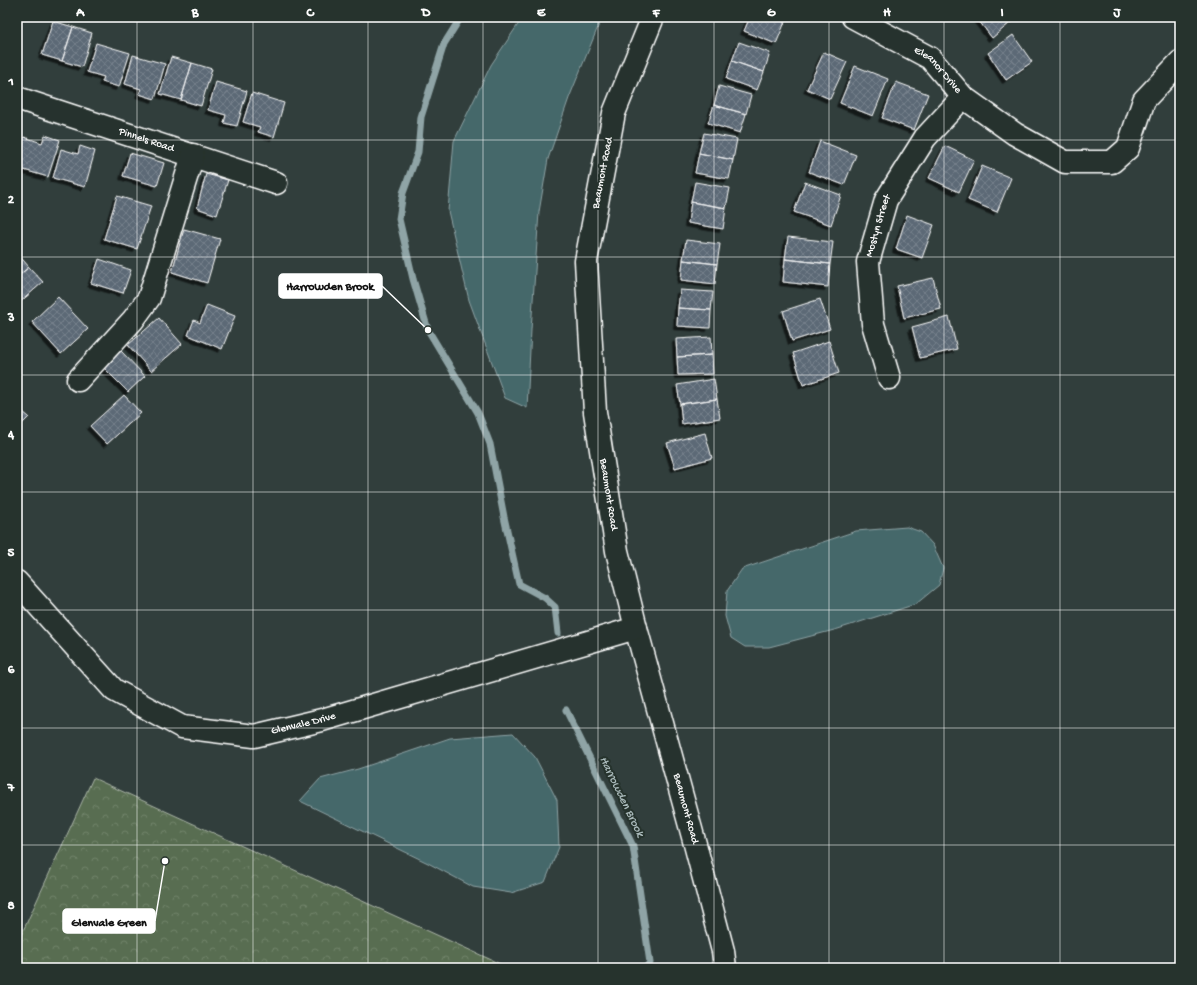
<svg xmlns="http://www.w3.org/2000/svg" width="1197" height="985" viewBox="0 0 1197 985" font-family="'Gochi Hand',sans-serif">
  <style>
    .park { fill: url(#park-crowns); stroke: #acb6a8 }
    .water { fill: #44676a; stroke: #8fa4a6 }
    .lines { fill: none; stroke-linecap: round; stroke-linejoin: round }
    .stream { stroke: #8fa4a6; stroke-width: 7 }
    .building { fill: url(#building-cross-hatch); stroke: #fff; filter: url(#shadow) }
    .minor-casing { stroke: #fff; stroke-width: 25 }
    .minor { stroke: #26332d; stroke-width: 22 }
    .grid { fill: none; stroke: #fff; stroke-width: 1; stroke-opacity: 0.55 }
    .labels { text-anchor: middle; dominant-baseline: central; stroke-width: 4; stroke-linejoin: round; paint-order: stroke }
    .street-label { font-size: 11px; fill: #fff; stroke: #26332d }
    .water-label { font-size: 12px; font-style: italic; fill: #abbbbc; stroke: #26332d }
    .leader { fill: none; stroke: #fff; stroke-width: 1.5 }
    .callout-dot { fill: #fff; stroke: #26332d; stroke-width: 1.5 }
    .callout { fill: #fff; stroke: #fff; stroke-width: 1.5 }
    .callout-label { font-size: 12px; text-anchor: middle; font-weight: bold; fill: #111 }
    .neatline { fill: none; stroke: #fff; stroke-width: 1.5 }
    .grid-label { font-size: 13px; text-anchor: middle; font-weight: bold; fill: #fff }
  </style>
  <defs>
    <pattern id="park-crowns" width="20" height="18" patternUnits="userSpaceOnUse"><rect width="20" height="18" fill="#586d51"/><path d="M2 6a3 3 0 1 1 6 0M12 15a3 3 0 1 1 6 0" fill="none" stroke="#71836b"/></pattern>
    <pattern id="building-cross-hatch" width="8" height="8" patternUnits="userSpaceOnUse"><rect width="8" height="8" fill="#5c6976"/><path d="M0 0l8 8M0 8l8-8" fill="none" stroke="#74808b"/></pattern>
    <filter id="shadow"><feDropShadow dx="-3.5" dy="3.5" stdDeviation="0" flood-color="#0009"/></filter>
  </defs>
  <rect width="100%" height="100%" fill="#313e3c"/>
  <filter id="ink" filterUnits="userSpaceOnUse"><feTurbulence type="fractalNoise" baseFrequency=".025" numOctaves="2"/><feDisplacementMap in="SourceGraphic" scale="8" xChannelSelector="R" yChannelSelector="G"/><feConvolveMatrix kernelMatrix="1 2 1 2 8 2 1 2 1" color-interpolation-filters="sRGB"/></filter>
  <g filter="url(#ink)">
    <path class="park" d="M93,778L509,968H17V944Z"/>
    <path class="water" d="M523,17H602L569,98L548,159L539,212L531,330L527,408L505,398L469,300L448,211L454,141L491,65Z
      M907,527L921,532L933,545L943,568L939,585L916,604L838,629L769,647H745L731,638L725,616L727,591L742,569L856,531Z
      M513,733L535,757L557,800L559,847L545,882L511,893L473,887L428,863L300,801L320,779L358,769L450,738Z"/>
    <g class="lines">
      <path class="stream" d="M461,17L444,44L421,117L418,152L403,193L399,219L413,279L428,330L478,413L490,444L504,517L519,584L545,598L555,607L558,633
        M566,710L633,846L650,963L645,968"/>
    </g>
    <path class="building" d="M750,17H787L776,44L744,31Z
      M976,17H1015L1016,18L992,38Z
      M53,21L73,27L62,61L42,55Z
      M73,27L92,33L82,67L62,61Z
      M1013,35L1032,62L1006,80L988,53Z
      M739,42L770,53L764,72L732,61Z
      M96,43L130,53L119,87L102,82L104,77L87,72Z
      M824,52L847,62L830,99L807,89Z
      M133,55L165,64L155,99L139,94L141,89L125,84Z
      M171,57L192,63L181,100L160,94Z
      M732,61L764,72L757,90L726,79Z
      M192,63L212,69L201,106L181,100Z
      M855,66L888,79L873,116L840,103Z
      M216,82L247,91L237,126L224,123L226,115L208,110Z
      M896,82L928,94L914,130L882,118Z
      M719,86L751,95L746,114L714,105Z
      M252,93L284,103L274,137L258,132L260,127L243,122Z
      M714,105L746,114L740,133L708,123Z
      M704,133L737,139L733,160L699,153Z
      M45,135L60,140L48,177L17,168V160L24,137L42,143Z
      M820,141L856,155L844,185L809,172Z
      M80,146L95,151L85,187L53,178L61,149L78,154Z
      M945,146L974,160L959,192L929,178Z
      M130,153L164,163L157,186L123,176Z
      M699,153L733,160L729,179L695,173Z
      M982,166L1011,178L997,212L968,200Z
      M206,174L228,180L217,215L197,208Z
      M695,182L730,188L726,208L691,202Z
      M805,182L841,195L831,225L794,212Z
      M117,196L151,206L137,249L104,239Z
      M691,202L726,208L723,229L688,223Z
      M907,215L934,225L922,258L896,249Z
      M184,229L220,239L207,283L172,272Z
      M788,237L833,242L830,264L785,259Z
      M686,240L720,244L717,264L683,260Z
      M17,253L29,267L17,277Z
      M99,259L131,270L123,293L91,283Z
      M785,259L830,264L828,287L783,282Z
      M683,260L717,264L715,284L681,280Z
      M29,267L43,282L18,304L17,302V277Z
      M933,278L941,309L904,318L897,286Z
      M680,290L713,292L711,310L678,308Z
      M58,297L88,329L61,354L32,322Z
      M820,299L830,329L792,341L783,311Z
      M207,305L235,316L222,349L188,335L194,320L200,323Z
      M678,308L711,310L710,328L677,326Z
      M949,317L957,349L920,358L912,327Z
      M159,318L182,344L151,371L128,345Z
      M711,337L712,355L677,357L676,339Z
      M829,341L839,373L803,385L793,353Z
      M121,351L145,376L128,392L104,368Z
      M712,355L713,374L678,375L677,357Z
      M714,379L717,399L680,404L677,385Z
      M124,395L141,413L107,444L90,426Z
      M717,399L720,418L682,424L680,404Z
      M17,407L29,417L17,429Z
      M705,433L712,458L675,468L667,443Z"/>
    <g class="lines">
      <defs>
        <g id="minor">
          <path id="s1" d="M653,17L614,113L586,261L595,412L617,551L636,628L695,844L723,951L725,968"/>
          <path id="s2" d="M853,17L930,58L963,97L1015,134L1065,162H1112L1128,148L1144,100L1180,62"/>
          <path id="s3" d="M17,98L276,183"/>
          <path id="s4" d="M889,378L873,324L868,262L886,200L925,138L963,97"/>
          <path d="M78,380L133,320L149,298L193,155"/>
          <path id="s5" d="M17,582L114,690L182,727L254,736L322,720L636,628"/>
        </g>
      </defs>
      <use href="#minor" class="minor-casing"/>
      <use href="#minor" class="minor"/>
    </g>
  </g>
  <path class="grid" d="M137,17V968M253,17V968M368,17V968M483,17V968M598,17V968M714,17V968M829,17V968M944,17V968M1060,17V968M17,140H1180M17,257H1180M17,375H1180M17,492H1180M17,610H1180M17,728H1180M17,845H1180"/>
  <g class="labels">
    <g class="street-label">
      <text stroke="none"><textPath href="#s2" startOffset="101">Eleanor Drive</textPath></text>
      <text stroke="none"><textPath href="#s3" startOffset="136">Pinnels Road</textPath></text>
      <text transform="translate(603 173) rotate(-79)">Beaumont Road</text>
      <text stroke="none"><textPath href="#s4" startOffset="156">Mostyn Street</textPath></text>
      <text stroke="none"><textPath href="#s1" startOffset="489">Beaumont Road</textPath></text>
      <text stroke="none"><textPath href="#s5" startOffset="346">Glenvale Drive</textPath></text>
      <text stroke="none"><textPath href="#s1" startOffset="813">Beaumont Road</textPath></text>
    </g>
    <g class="water-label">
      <text transform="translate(621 797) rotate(64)">Harrowden Brook</text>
    </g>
  </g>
  <path class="leader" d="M428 330L382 286M165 861L155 921"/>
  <g class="callout-dot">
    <circle cx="428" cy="330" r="4"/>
    <circle cx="165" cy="861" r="4"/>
  </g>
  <g class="callout">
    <rect x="279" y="274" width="103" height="24" rx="4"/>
    <rect x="63" y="909" width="92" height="24" rx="4"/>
  </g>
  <g class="callout-label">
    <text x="330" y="290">Harrowden Brook</text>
    <text x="109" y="926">Glenvale Green</text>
  </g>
  <rect width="1197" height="985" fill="none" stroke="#26332d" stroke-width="44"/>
  <rect x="22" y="22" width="1153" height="941" class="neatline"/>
  <g class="grid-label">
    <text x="80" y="16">A</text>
    <text x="195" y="16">B</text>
    <text x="310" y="16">C</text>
    <text x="426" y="16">D</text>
    <text x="541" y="16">E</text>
    <text x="656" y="16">F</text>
    <text x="771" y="16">G</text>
    <text x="887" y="16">H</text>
    <text x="1002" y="16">I</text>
    <text x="1117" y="16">J</text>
    <text x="11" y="85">1</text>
    <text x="11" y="203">2</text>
    <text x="11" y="321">3</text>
    <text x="11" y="438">4</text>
    <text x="11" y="556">5</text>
    <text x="11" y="673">6</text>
    <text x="11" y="791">7</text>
    <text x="11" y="909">8</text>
  </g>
</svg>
